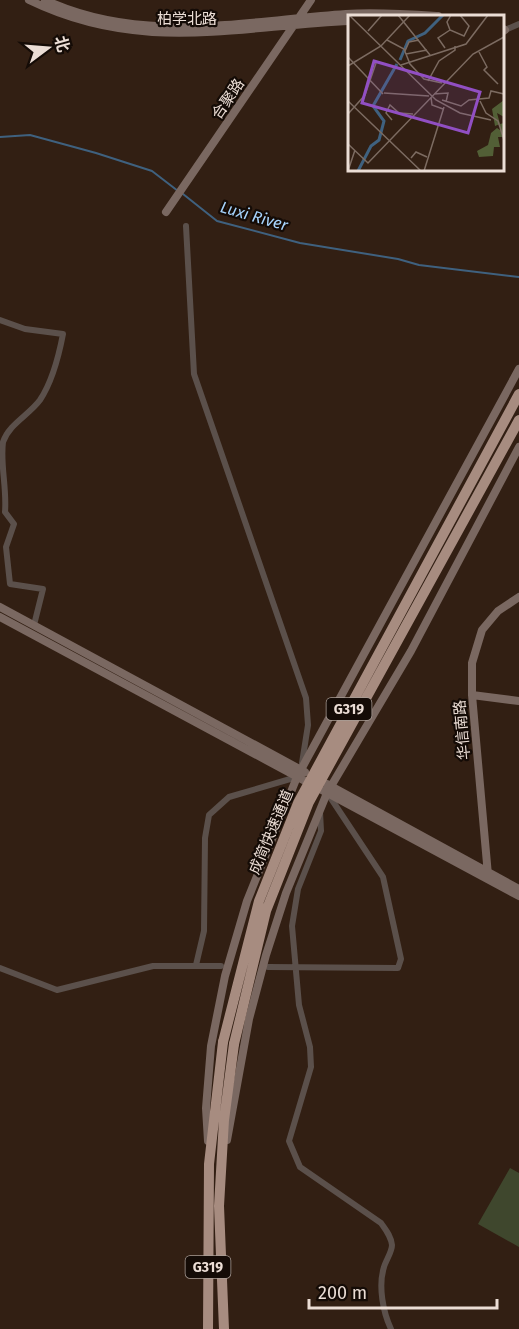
<svg xmlns="http://www.w3.org/2000/svg" width="519" height="1329" viewBox="0 0 519 1329" font-family="'Fira Sans','Noto Sans SC',sans-serif">
  <style>
    .green { fill: #3f472d }
    .lines { fill: none; stroke-linecap: round; stroke-linejoin: round }
    .stream { stroke: #3f617f; stroke-width: 2 }
    .street { stroke: #5b504b; stroke-width: 6 }
    .secondary { stroke: #7a6861; stroke-width: 8 }
    .highway { stroke: #a78c80; stroke-width: 10 }
    .highway-bridge { stroke: #a78c80; stroke-width: 10 }
    .labels { text-anchor: middle; dominant-baseline: central; stroke-width: 4.5; stroke-linejoin: round; paint-order: stroke }
    .shield { fill: #140b06; stroke: #aa9e97; stroke-width: 1.5 }
    .shield-label { font-size: 14px; font-weight: bold; fill: #ebddd5 }
    .street-label { font-size: 15px; fill: #ebddd5; stroke: #140b06 }
    .water-label { font-size: 16px; font-style: italic; fill: #a6d3fc; stroke: #140b06 }
    .inset-river { fill: none; stroke: #3f617f; stroke-width: 3 }
    .inset-road { fill: none; stroke: #7c6b61; stroke-width: 1.5 }
    .view { fill: #914fc3; fill-opacity: 0.15; stroke: #914fc3; stroke-width: 3 }
    .inset-edge { fill: none; stroke: #ebddd5; stroke-width: 3 }
  </style>
  <rect width="100%" height="100%" fill="#321f13"/>
  <path class="green" d="M510,1168L519,1173V1247L478,1224Z"/>
  <g class="lines">
    <path class="stream" d="M0,137L30,135L96,153L152,171L178,191
      M183,194L217,221L300,243L398,259L419,265L519,277"/>
    <path class="street" d="M505,30L519,24
      M186,226L194,374L306,698L308,725L302,763
      M0,320L25,329L63,334C59,355 52,382 40,400C29,415 9,424 3,442C0,464 7,488 5,512L14,524L6,547L10,584L43,589L34,625
      M320,812L321,831L298,889L292,926L299,1005L310,1047L311,1067L289,1141L300,1167L381,1223C386,1230 391,1236 392,1245C392,1252 386,1260 384,1267C378,1286 383,1312 391,1329
      M196,965L204,931L205,838L209,815L229,797L297,777
      M268,967L398,968L401,959L383,877L328,794
      M0,968L57,990L153,966H221"/>
    <path class="secondary" d="M29,0C140,54 235,26 350,21
      M45,0C142,45 245,21 346,14C377,12 407,14 438,16
      M502,28L505,30L502,32
      M166,212L311,0
      M0,607L305,772
      M0,617L519,896
      M472,695L519,701
      M327,784L519,889
      M488,875L472,695V663L482,630L498,611L519,597
      M227,1140L249,1019L266,955L286,893L327,793L411,651L519,447
      M208,1141L206,1108L211,1046L225,976L247,901L297,777L519,369"/>
    <path class="highway" d="M208,1329L209,1164L223,1042
      M224,1329L219,1206L224,1120L234,1044"/>
    <path class="highway-bridge" d="M223,1042L259,901L298,803L519,394
      M234,1044L266,911L309,802L519,420"/>
  </g>
  <g class="labels">
    <g class="shield">
      <rect x="326.5" y="698" width="45" height="22" rx="4.5"/>
      <rect x="185.5" y="1256" width="45" height="22" rx="4.5"/>
    </g>
    <g class="shield-label">
      <text x="349" y="709">G319</text>
      <text x="208" y="1267">G319</text>
    </g>
    <g class="street-label">
      <text x="187" y="19">柏学北路</text>
      <text transform="translate(228 99) rotate(-56)">合聚路</text>
      <text transform="translate(462 730) rotate(-95)">华信南路</text>
      <text transform="translate(271 832) rotate(-67)">成简快速通道</text>
    </g>
    <g class="water-label">
      <text transform="translate(254 216) rotate(16)">Luxi River</text>
    </g>
  </g>
  <g transform="translate(348 15)">
    <rect width="156" height="156" fill="#321f13"/>
    <path d="M156,85V102L149,98L152,109L147,111L144,94ZM156,108V122H150L152,132H146L145,141L131,142L129,136L140,130L143,118L149,113L152,115V109Z" fill="#525f36"/>
    <path class="inset-river" d="M52,45L60,26L77,18L95,0M10,156L23,131L31,125L36,106L25,91L49,49"/>
    <path class="inset-road" d="M1,0L88,85L112,98L143,105M50,0L82,40M103,0L99,7L102,15L116,21L121,11L112,0M20,16L34,0M39,25L56,34L62,49L76,64L94,68M97,33L90,23L102,15M57,36L61,27L71,25M131,37L139,52L136,55L150,69M58,39L79,35M0,42L35,79M53,50L118,29L140,0M0,51L33,31L62,0M80,66L91,46L107,35V31M36,78L81,81M86,79L100,78L98,87M83,82L84,90L95,94M94,85L113,91L121,85L141,83L143,76L156,79M0,86L73,156M132,86L138,98L150,106L156,125M0,99L17,80L28,48M44,105L38,98L42,90L51,98L65,99M0,129L20,148L125,39L156,22M63,143L68,137L79,142M0,156L7,135M76,156L96,92"/>
    <path class="view" d="M26,46L132,77L120,118L14,88Z"/>
    <rect width="156" height="156" class="inset-edge"/>
  </g>
  <g transform="translate(48 48) rotate(74)" stroke="#140b06" stroke-width="4.5" paint-order="stroke">
  <path d="M0-4.5L10 22L0 15L-10 22Z" fill="#ebddd5"/>
  <text y="-9" font-size="16" font-weight="bold" text-anchor="middle" fill="#ebddd5">北</text>
  </g>
  <path d="M309 1299v9h188v-9" fill="none" stroke="#ebddd5" stroke-width="3"/>
  <text x="318" y="1299" font-size="18" fill="#ebddd5" stroke="#140b06" stroke-width="4.5" paint-order="stroke">200 m</text>
</svg>
